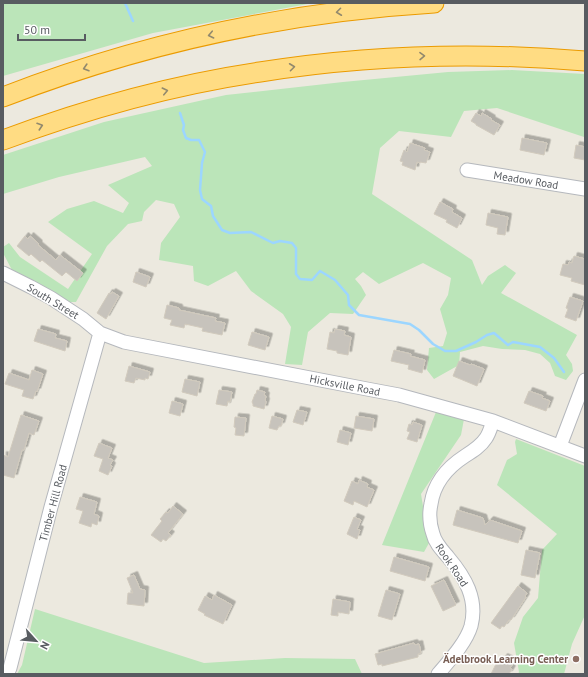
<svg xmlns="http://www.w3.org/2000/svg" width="588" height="677" viewBox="0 0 588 677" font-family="'PT Sans',sans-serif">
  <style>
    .green { fill: #bbe5b9 }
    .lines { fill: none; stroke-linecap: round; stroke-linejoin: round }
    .stream { stroke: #9cd6ff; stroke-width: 2.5 }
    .building { fill: #c7c3bc; stroke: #d1cabd; filter: url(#shadow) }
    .minor-casing { stroke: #b5b8bd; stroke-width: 15 }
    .highway-casing { stroke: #eb9b00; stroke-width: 21 }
    .minor { stroke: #fff; stroke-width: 13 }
    .highway { stroke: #ffdc83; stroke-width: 19 }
    .oneway { stroke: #92896d }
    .education-dot { fill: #8d6e63; stroke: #fff; stroke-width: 1.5 }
    .labels { text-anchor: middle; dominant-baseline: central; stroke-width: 3; stroke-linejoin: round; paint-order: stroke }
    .street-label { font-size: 11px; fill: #585c61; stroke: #fff }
    .education-label { font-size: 11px; font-weight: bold; fill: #785e54; stroke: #fff; text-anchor: end }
  </style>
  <defs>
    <filter id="shadow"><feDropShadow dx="3.5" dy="-3.5" stdDeviation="0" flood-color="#0004"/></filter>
  </defs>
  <rect width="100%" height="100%" fill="#ece9df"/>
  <path class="green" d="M3,3H313L153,33L3,76Z
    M512,70L585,74V135L584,137L497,108L464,111L451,137L399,131L380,148L372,194L472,260L482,285L488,276L505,265L516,273L501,293L577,335L566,355L572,364L573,371L566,380L555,376L550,363L540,354L525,350L502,349L483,346L460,352L459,365L434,379L427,370L429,348L443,346L447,333L440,309L448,295L451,278L423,263L379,284L363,272L355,279L361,286L366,295L353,314L330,313L308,332L302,365L285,364L291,327L283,314L251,291L236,271L208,286L194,281L193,266L159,260L161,243L180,217L174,204L156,200L144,212L142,221L128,224L107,246L76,302H64L12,270L3,253V247L9,243L20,257L68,289L92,254L48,222L67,209L94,201L123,213L129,203L108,185L152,166L145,157L59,177L3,194V155L104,122L226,95L343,82L448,72Z
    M436,412L464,419L461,435L421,494L429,543L424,552L382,545Z
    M516,439L585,466V615L572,644L564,674H518L519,672L514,643L523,617L538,598L542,550L557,534L497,485L507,460L517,454L515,442Z
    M35,609L204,663L285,658L355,659L362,674H17L22,665Z"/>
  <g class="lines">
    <path class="stream" d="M125,3L133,21
      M180,113L184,125L183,130L186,138L191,140H199L205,152L202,163L200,190L202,199L211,206L213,216L222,230L230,233L251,232L273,243L280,241L292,243L296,248V274L300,279L312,280L320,271L335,280L348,295L349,305L359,315L410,324L419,330L433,344L445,351H456L476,342L487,335L494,333L508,345L513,342L540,347L554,358L564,372"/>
  </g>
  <path class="building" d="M476,113L481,116L482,113L492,119L491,120L500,125L494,135L476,125V124L471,121Z
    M522,138L547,143L544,155L520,150Z
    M410,143L425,148L424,150L430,152L426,163L420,162V163L417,162L415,170L402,165L403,162L400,161L404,150L407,152Z
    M576,145L585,147V160L574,158Z
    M440,202L453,209L452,212L462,218L457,228L446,222L447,220L434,214Z
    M488,213L508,217L505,235L497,234L498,228L486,225Z
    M25,236L28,239L30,236L39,244L38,245L56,260L60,255L83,273L77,281L66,272L62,276L42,260L40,262L31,254L29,256L17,246Z
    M574,256L585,259V285L571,281L572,278L560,275L563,264L568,265L569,262L572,263Z
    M136,272L150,277L146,287L133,282Z
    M112,292L119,296L106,319L97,313L109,293L111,294Z
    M570,297L583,301L576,321L565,317L568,309L566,308Z
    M167,305L179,308V310L216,318L215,321L225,323L222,335L202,331L203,328L185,324L184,328L170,325L172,320L164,318Z
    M38,329L56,334L55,338L67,341L65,351L34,341Z
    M335,329L345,331L344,335L351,337L348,355L337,353V351L327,349L330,332L334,333Z
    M252,332L269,337L265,350L248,345Z
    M394,350L411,354L410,356L425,360L422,373L408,369L409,365L391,361Z
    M459,361L470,365L471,364L484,369L477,386L453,376Z
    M129,366L150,372L148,379L145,378V380L136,378L134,383L125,381Z
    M32,370L43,374L37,392L36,391L33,399L22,396L24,390L5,384L9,373L29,380Z
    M185,379L200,382L197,396L182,392Z
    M219,390L232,392L230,402L228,401L227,406L216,404Z
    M257,390L265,392L264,395L266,396L265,400L266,402L264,409L253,406V404L252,402L255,394H256Z
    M529,391L543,396L542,398L550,401L546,411L524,403Z
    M172,401L183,404L180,416L169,413Z
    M297,410L307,412L303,425L293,422Z
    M21,415L39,421L34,435L29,433L24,450H22L14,478L3,475V455L8,457Z
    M272,416L283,419L281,426H279L277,430L269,428Z
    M356,416L374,419L372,431L354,428Z
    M235,417L246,418L244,436L235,435L236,428L234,427Z
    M413,422L422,425L417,442L407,439L410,432L407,431L409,424L412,425Z
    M340,430L351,433L348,445L337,442Z
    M99,443L112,448L108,458L113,460L110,465L112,466L108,475L99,471L103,459L94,456Z
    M359,480L368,484L367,487L374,490L367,507L354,501L353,505L344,501L352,481L358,484Z
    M80,497L97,502L94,514L99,516L97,525L92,523L91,527L79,523L83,511L76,509Z
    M173,506L183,514L168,533L171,535L166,541L163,539L161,542L151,535L162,521L160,519L166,512L168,513Z
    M457,510L483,518L485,525L490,520L522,531L518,543L453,525Z
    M354,517L361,520L357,529L360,530L357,539L347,534Z
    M526,550L540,553L535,578L521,575Z
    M394,557L429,567L425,581L390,571Z
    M134,575L140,589L145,590L144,606L127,604L128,593H133L127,578Z
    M444,580L456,605L443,611L431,586Z
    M518,586L527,593L525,596L526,597L511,620H509L504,627L502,626L500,629L491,623Z
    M386,590L400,594L392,620L378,616Z
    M214,595L232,605L223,624L204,615L205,614L198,610L205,596L212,600Z
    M333,599L350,602L349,614L338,612V616L331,615Z
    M414,643L415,645L419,644L421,653L418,654V657L382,666V664L378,665L375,654Z
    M504,657L514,662L510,668L512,669L509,674H491L496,664L498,665L500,662H501Z"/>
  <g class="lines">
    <defs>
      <path id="minor" d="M467,170L585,189
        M3,273L31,287L51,298L83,319L100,333L124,342L367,389L399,395L493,421L585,456
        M560,446L585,380
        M7,674L10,668L51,507L100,333
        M438,674C449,661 466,643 471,626C478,599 465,577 448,557C442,550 435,543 433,534C430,525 429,513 431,504C434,483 448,467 465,456C473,451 481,446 486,438C489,434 491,427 493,421"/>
      <path id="highway" d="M3,97C140,44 287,12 434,3
        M3,140C86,109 172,85 260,72C367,55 477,52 585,61"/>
    </defs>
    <use href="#minor" class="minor-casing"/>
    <use href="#highway" class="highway-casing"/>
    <use href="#minor" class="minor"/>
    <use href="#highway" class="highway"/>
  </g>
  <defs><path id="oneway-chevron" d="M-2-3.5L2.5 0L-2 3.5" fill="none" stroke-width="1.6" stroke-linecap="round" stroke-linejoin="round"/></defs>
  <g class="oneway">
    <use href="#oneway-chevron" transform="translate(339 12) rotate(173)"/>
    <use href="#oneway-chevron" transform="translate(211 35) rotate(168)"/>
    <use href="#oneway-chevron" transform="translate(422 56) rotate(-1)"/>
    <use href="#oneway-chevron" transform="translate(292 67) rotate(-7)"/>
    <use href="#oneway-chevron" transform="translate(86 68) rotate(163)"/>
    <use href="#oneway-chevron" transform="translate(165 91) rotate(-13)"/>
    <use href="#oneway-chevron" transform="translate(40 126) rotate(-18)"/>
  </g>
  <circle class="education-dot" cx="576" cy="659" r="4"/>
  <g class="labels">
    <g class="street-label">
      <text transform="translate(526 180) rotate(9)">Meadow Road</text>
      <text transform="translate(53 301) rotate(31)">South Street</text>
      <text transform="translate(345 385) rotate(11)">Hicksville Road</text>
      <text transform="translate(53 503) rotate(-75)">Timber Hill Road</text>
      <text transform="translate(452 565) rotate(56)">Rook Road</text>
    </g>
    <g class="education-label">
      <text x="568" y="659">Ädelbrook Learning Center</text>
    </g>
  </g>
  <rect width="588" height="677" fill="none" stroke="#585c61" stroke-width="8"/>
  <g transform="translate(36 641) rotate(117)" stroke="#ffffff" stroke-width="3" paint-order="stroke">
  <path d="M0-3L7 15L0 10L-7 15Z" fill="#585c61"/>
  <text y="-6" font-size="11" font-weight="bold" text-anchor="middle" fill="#585c61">N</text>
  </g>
  <path d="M18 34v6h67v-6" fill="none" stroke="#585c61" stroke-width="2"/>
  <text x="24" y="34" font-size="12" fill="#585c61" stroke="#ffffff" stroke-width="3" paint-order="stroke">50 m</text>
</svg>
